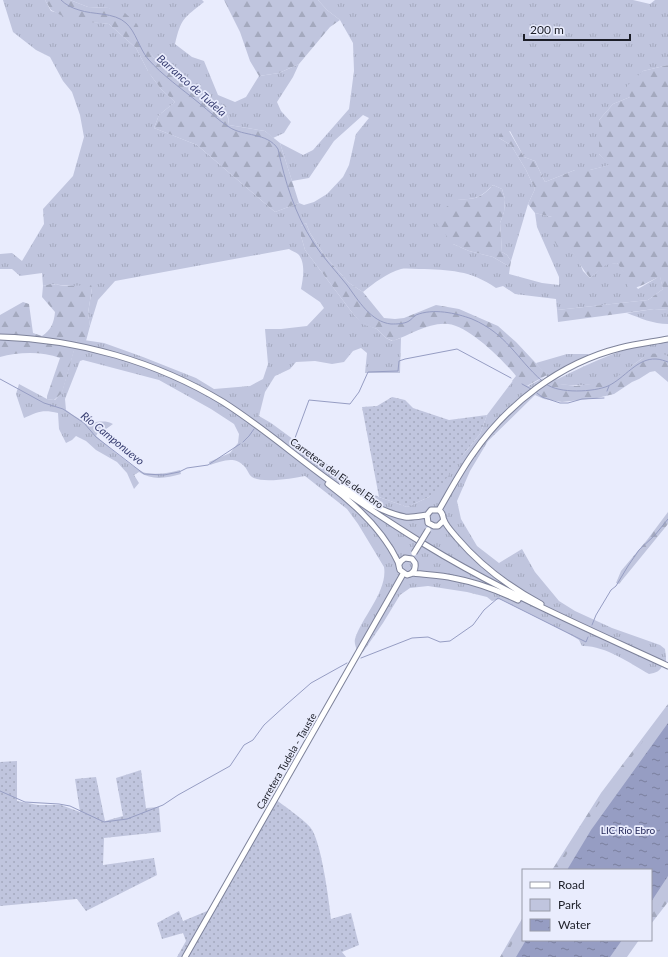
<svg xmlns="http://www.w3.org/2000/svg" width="668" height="957" viewBox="0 0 668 957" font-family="Lato,sans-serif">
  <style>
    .grass { fill: url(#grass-tufts) }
    .forest { fill: url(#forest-firs) }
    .park { fill: #c0c5de }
    .garden { fill: url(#garden-dots) }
    .water { fill: url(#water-ripples) }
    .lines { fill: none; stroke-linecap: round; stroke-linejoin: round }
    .stream { stroke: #969dc3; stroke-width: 1 }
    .major-casing { stroke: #7d829a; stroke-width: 7 }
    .major { stroke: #fff; stroke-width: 5 }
    .major-bridge-casing { stroke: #7d829a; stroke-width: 7; stroke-linecap: butt }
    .major-bridge { stroke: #fff; stroke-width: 5 }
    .labels { text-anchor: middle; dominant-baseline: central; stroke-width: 3.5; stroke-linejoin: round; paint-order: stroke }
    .street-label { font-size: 10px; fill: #1c1e28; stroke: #e9ecfd }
    .park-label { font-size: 10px; fill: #262a5b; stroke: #e9ecfd }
    .water-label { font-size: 11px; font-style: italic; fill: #383e71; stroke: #e9ecfd }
  </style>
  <defs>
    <pattern id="grass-tufts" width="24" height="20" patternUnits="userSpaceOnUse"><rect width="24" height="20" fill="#c0c5de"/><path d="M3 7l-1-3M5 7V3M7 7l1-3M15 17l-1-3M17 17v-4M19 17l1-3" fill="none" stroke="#a4a9be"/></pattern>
    <pattern id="forest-firs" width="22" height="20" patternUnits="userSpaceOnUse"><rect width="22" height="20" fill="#c0c5de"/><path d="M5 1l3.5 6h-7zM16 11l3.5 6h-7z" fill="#a4a9be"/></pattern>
    <pattern id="garden-dots" width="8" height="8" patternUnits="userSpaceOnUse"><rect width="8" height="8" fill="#c0c5de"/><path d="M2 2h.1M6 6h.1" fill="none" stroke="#a4a9be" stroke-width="1.8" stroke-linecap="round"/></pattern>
    <pattern id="water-ripples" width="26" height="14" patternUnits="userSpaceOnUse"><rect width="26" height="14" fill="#969dc3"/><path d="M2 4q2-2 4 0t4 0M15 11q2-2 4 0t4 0" fill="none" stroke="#7a7f9e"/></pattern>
  </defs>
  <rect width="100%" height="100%" fill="#e9ecfd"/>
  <path class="grass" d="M3,0H45L51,11L93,22L109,24L136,48L149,73L161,89L175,102L159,115L154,128L197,145L275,212L299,203L304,205L314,202L327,194L343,177L349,165L356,134L369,118L363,115L334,141L309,178L292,181L280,143L303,155L313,150L349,109L354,71L353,43L340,20L327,10L318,0H633L650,4L655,0H668V65L643,71L630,97L613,104L599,120V154L610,165L590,170H575L545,182L535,161L524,157L510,131L499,138L511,145L526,170L535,189L528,204L511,261L507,255L502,252L500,223L504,212L505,199L502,189L493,185C480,198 475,200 457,199L453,244L469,251L493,257L510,267L509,274L542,283L559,285V277L537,227L535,213L552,217L570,248L579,261L583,271L590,278L606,264L617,263L638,289L660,276L663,289L648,300L557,310L556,299L515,294L503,286L496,288C470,270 450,270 419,269C413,269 406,268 401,269C387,273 374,283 363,292L349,283L325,256L310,233L306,223L301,226V236L305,250L354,315L362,323L377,329L386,338L392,341L401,338L400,373H365L367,353L361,348L353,351L344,362L332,364L315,361L296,362L290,369L275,376L265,392L259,416L271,423L357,486L379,497L407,507L429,497L480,434L487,415L515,378L528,386L543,378L536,389L535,395L488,441L470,471L457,501L461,519L477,546L499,563L522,549L535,572L559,601L575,611L612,628L660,645L665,649L666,657V666L663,665C660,671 656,673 649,674C630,663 604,645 582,646L579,640L571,635L500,599L492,601L487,597L467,592L428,586L410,588L400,595L383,623L363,652L357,651C356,647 354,643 355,639C362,617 388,591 384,567L358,524L347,509L305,476C294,478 262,484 252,477C249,475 247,469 245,467C235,455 222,461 210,465L209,462L230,453L238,443L239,434L234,424L211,409L159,380L83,360L80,361L65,399L66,410C73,415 80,420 88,422C97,423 104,419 113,424L106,429L99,430L96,436C104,443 138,472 146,473C157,475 169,473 180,470L181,474C166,478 153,481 139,472L134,475L139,483L134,489L127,473L117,462L96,450L86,441L76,436L72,440L66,443L59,429L58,413C42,409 38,412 24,418L16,394L19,384L47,399L55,400L62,392L77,339L104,343L143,357L196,378L214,389L250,386L263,379L268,364L265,329H281L307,326L324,308L320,302L301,289C303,279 306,262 298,254C296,252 291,251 289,249L115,281L98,300L90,326L88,313L92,288L50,284L43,286L42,273L20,276L12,269H0V254L12,253L22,261L44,224L43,209L73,176L84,137L80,115L72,92L63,81L50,57L36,50L13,32Z
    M70,0H202L204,2C184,18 181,18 175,44L192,57L204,61L218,95L235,102L246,97L259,76L279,73L299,64L293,77L277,102L281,111L291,122L284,133L273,138L265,131L229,125L228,116L210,97L198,95L182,82L166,66L153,57L145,43L109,8L88,7Z
    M654,309L668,310V324C653,324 640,318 627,313Z
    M668,339V357C646,345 632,370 615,379C604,385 564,388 553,382C547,378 541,369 536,363L567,354H588L592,360L568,371L556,380C594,361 626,346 668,339Z"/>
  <path class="forest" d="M45,0H70L88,7L109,8L125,13L137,24L153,57L166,66L182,82L198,95L210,97L226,106L229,125L265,131L280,143L299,203L275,212L197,145L154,128L159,115L175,102L161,89L149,73L136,48L109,24L70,20L51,10Z
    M224,0H318L327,10L340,20L330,27L299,64L279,73L259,76L250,61L240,32Z
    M668,65V310L654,309L558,322L557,310L648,300L663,289L660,277C648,281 641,288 628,289L627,277L617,263L606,265L590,278C582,269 577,258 570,249L560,250L552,238V217L535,213L528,204L535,189L526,170L511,145L499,138L502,130L509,131L524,157L535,161L545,182L575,170H590L609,165L599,154V120L613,104L630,97L627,86L643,71Z
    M493,185L502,189L505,199L504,212L500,223L502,252L507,255L511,261L510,267L493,257L469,251L453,244L437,224L441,211L457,199C475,200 481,198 493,185Z
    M306,223L310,233L325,256L349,283L363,292L384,318L395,319L404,318L436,305L459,309L498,326L516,342L547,375L523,388L512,381L516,376C503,360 469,326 448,324C429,322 410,335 393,341L386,338L377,329L362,324L354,315L305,250L301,236V226Z
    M50,284L67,286L91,285L92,288L88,313L90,326L86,341L77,340L62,393L54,400L47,399V396L60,358C42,351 18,352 0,357V315L23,302L29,304L33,333L42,336C51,330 54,323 55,312L42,297L43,286Z
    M662,353L668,357V382L655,371L650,372L639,379L632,382L614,394L597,398L562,402L544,399L535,395L536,390L550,379L560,384L576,386L598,383L614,379L648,354Z
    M668,512V524L619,584L616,583L621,571L647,540Z
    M668,704V723L567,870H552L601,793Z
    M668,876V902L651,924V902Z
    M523,917V940L516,957H500Z
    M622,940H639L627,957H610Z"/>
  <path class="park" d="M668,706V892L651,915V870H557L595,809Z
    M523,924V940H633L620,957H505Z"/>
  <path class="garden" d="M392,397L405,400L413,408L449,420L487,415L480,434L466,451L441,486L429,497L407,507L379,497L362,407L377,406Z
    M17,761V801L38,805H61L80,812L75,779L96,777L105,821L123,816L116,778L141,770L146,808L159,807L161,832L104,838L103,865L154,858L157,875L86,911L77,899L0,906V762Z
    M274,798C284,806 302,818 310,827C321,839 329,900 331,919L351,913L359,945L342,952L346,957H177L186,941L183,933L162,939L157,923L179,911L183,921L212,909Z"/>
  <path class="water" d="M668,723V876L651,902V870H567L591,830Z
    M526,940H622L610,957H516Z"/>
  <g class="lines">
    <path class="stream" d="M61,0C66,5 72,8 79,10C93,15 114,12 126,23C136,32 139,48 148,59C162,75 182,89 199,103C209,111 218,120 229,127C244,137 267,132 278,149C285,182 295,214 313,242C323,258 336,271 347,285C358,300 371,322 391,324C397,324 404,324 409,321C412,319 413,317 416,315C433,308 456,313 472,319C507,334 516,358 542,381
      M0,379L44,403L63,409L84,423L96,437L144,474L164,475L179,472L187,468L208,465L240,444
      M522,384L531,389
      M546,384C559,394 594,392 608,386C625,378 637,358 656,359C660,359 665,361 668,362
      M607,391L609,386
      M537,393L542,397L560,403H568L582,399L604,398
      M295,438L309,400L350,404L359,392L368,372L398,371L399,361L405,359L457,349L511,378
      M243,442L249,436L254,429
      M592,625L596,615L611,590L616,586L628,566L639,550L655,535L668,519
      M361,658L412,638L428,637L440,642L450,641L473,625L484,610L498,598L586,642L588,637
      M0,791L25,802L59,804L70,806L104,822L127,819L163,805L178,795L230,766L244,745L253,740L264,725L287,704L311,683L347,663"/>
    <defs>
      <path id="major" d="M0,337C78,339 157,362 223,402C261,426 294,455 330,481C360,503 392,524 424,544C502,592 586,628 668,666
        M328,484C356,505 383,530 398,562C399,565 399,567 400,570L407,575C413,574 416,570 415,563L412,559L405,558L401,561L399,564
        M342,486C360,498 383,513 405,517C412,518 420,516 427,515
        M439,510C450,491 460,472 472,455C507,404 560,363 620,348C636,344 652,342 668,339
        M444,520L438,526H434L428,523L427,515L431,510H439C444,514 442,516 444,520C446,526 453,533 457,538C481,566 509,587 541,604
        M413,573C426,575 440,575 453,578C475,582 497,590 518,600
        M185,957L403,574"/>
    </defs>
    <use href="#major" class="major-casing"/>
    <use href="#major" class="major"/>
    <defs>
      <path id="major-bridge" d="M414,553L428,530"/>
    </defs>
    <use href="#major-bridge" class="major-bridge-casing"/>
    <use href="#major-bridge" class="major-bridge"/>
  </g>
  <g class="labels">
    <g class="street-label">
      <text transform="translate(337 473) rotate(36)">Carretera del Eje del Ebro</text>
      <text transform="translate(286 761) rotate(-60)">Carretera Tudela - Tauste</text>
    </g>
    <g class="park-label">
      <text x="628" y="830">LIC Río Ebro</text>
    </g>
    <g class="water-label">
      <text transform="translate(192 85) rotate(41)">Barranco de Tudela</text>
      <text transform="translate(113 438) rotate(39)">Río Camponuevo</text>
    </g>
  </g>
  <rect x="522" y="869" width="130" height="72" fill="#e9ecfd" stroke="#979aa8"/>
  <rect x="530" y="882" width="20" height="6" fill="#ffffff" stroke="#979aa8"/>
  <text x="558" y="889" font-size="12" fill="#1c1e28">Road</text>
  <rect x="530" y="899" width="20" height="12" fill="#c0c5de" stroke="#979aa8"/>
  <text x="558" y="909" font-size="12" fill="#1c1e28">Park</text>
  <rect x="530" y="919" width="20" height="12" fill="url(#water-ripples)" stroke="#979aa8"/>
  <text x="558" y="929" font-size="12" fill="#1c1e28">Water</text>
  <path d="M524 34v6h106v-6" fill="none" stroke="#1c1e28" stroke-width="2"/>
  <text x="530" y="34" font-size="12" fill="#1c1e28" stroke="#e9ecfd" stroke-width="3" paint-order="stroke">200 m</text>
</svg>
